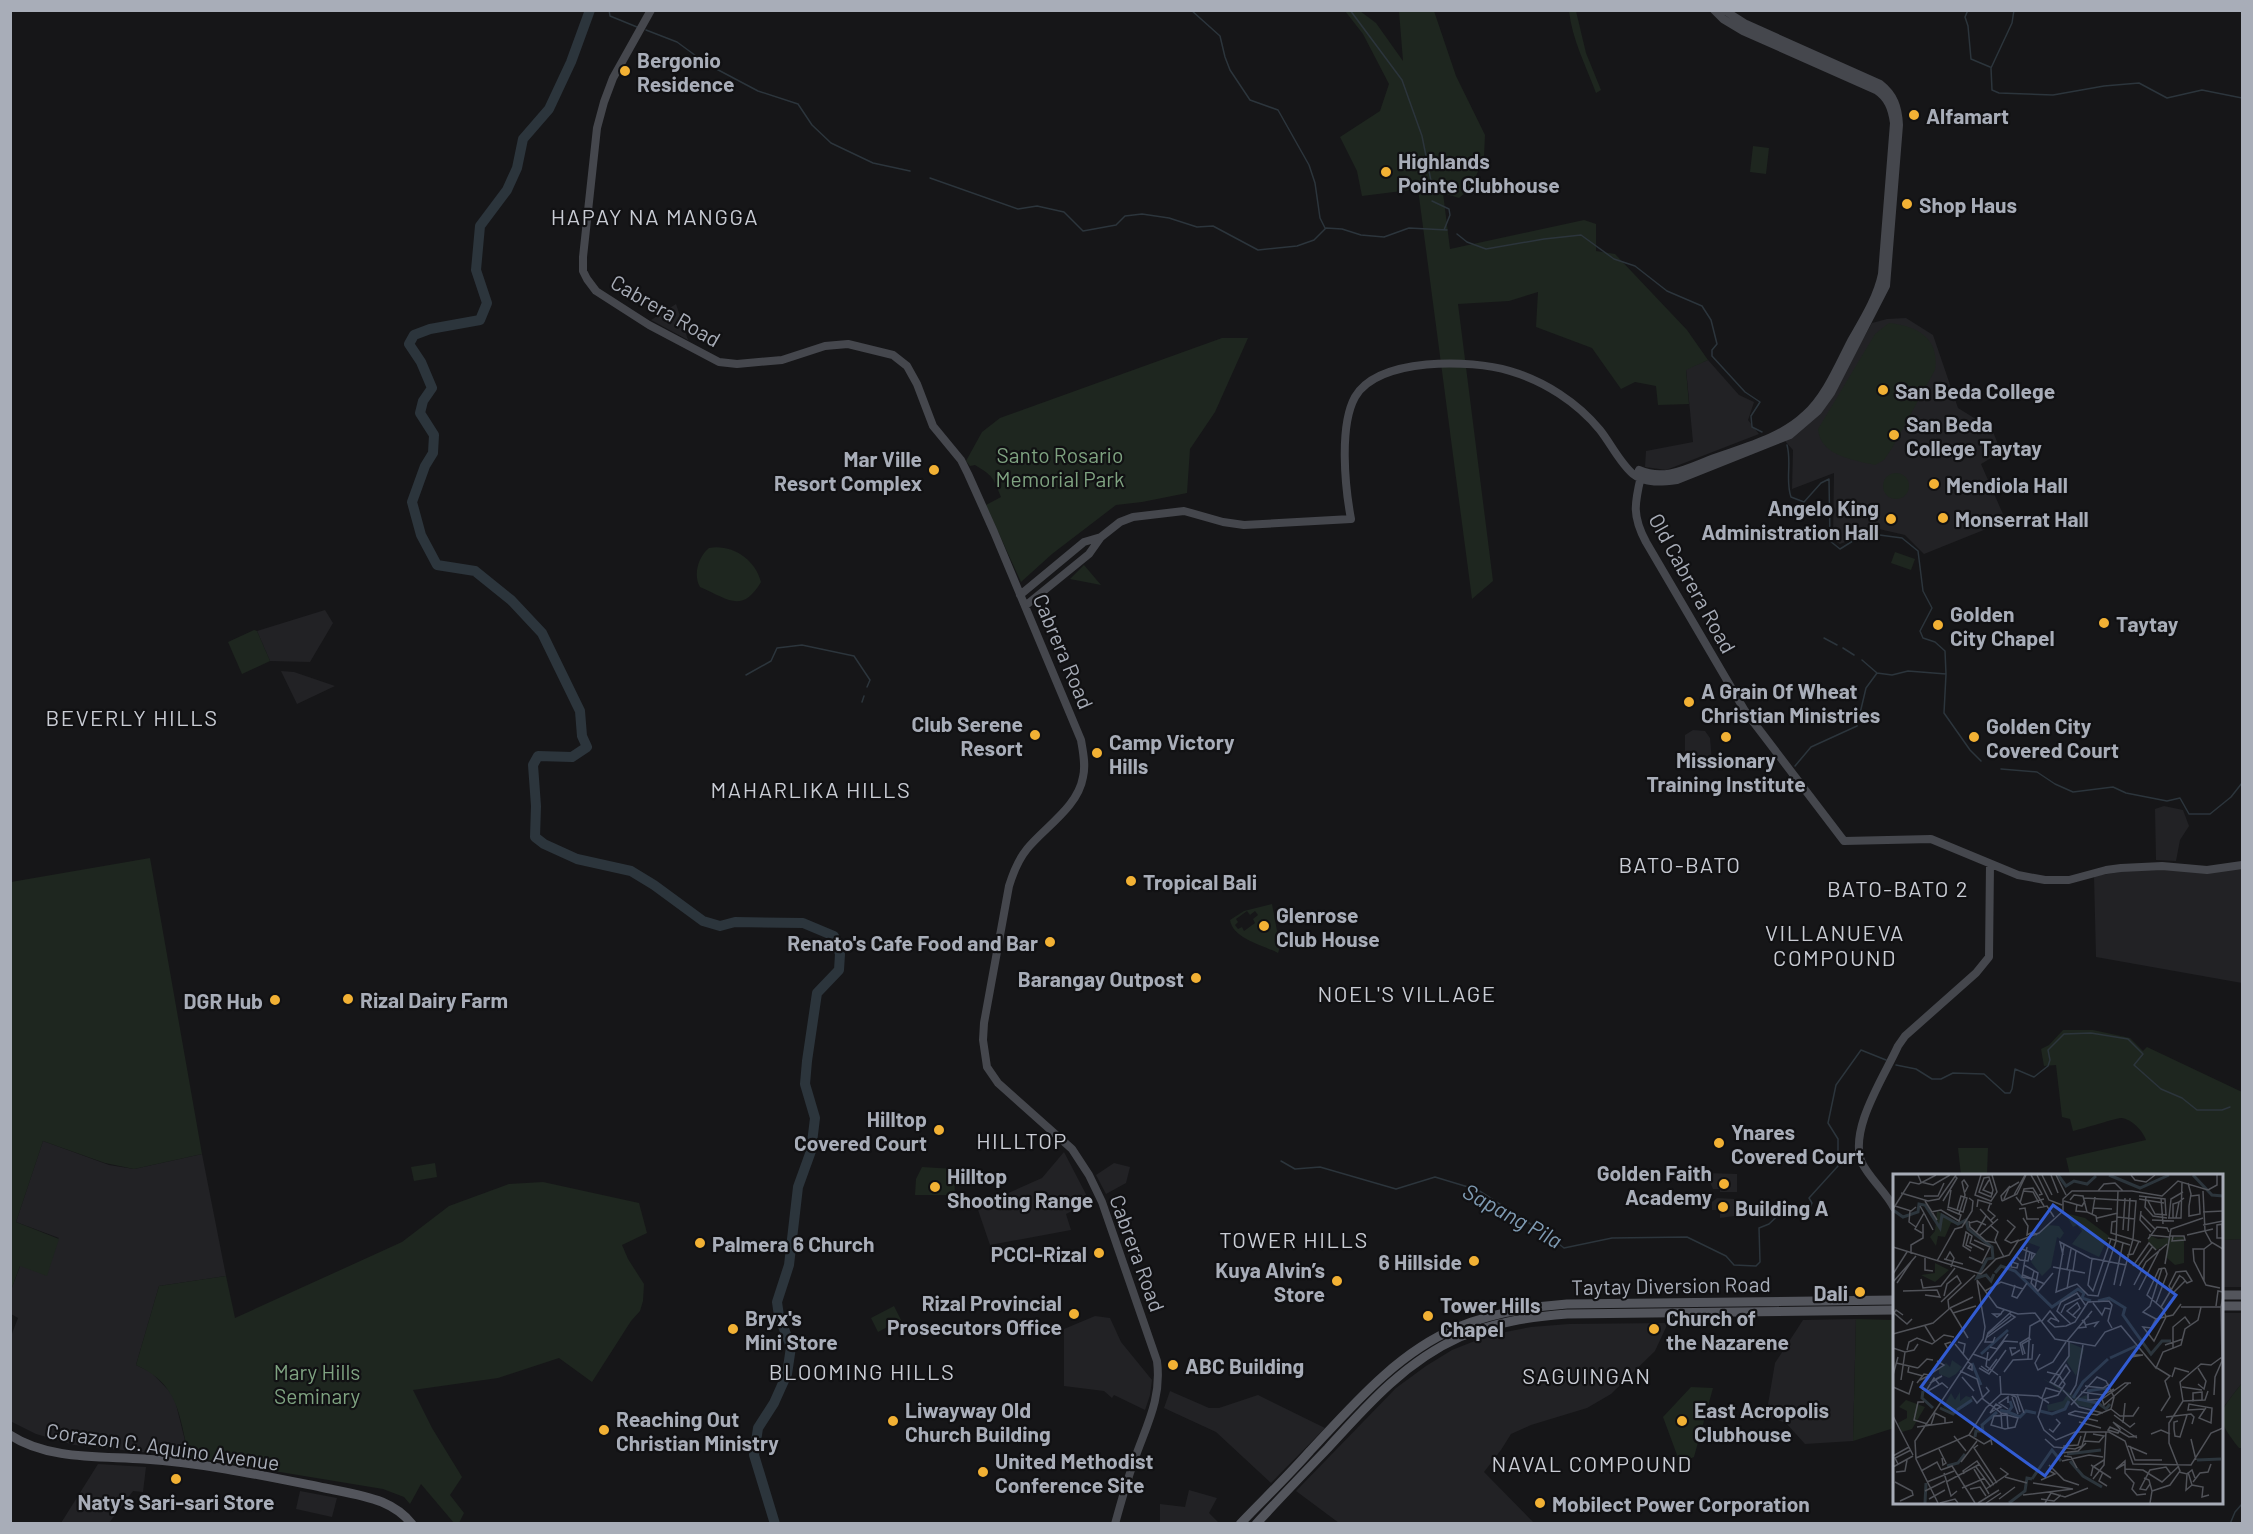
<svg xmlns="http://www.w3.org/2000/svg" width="2253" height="1534" viewBox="0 0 2253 1534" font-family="Barlow,sans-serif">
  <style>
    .built { fill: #222225 }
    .green { fill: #1e261f; fill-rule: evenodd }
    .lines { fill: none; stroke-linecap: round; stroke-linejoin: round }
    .stream { stroke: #2c353c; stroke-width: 1.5 }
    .river { stroke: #2c353c; stroke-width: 10 }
    .secondary { stroke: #45474d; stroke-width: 8 }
    .primary { stroke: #53555c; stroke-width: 9 }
    .poi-dot { fill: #f2b134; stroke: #111113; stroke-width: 2 }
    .labels { text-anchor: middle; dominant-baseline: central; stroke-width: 4.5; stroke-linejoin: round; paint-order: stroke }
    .poi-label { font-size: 21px; font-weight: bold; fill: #a8adb8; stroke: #111113; text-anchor: start }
    .street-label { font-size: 21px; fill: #a8adb8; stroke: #111113 }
    .park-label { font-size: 21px; fill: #7fa381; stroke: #111113 }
    .neighbourhood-label { font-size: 22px; letter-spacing: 1.5px; fill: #c9ccd4; stroke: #111113 }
    .water-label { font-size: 22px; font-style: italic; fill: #7f9bb3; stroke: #111113 }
    .inset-river { fill: none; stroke: #2c353c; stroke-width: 3 }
    .inset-road { fill: none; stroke: #505258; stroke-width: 1.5 }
    .view { fill: #325cd3; fill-opacity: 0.15; stroke: #325cd3; stroke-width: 3 }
    .inset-edge { fill: none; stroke: #a8adb8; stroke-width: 3 }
  </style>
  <rect width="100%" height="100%" fill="#161618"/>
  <path class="built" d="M676,304L688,340L651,320Z
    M1906,318L1933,335L1958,408L1992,429L2001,452L1981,464L2006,521L1924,554L1905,535L1879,529L1840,544L1833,540L1834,473L1792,489L1793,450L1785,441L1825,406L1872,323L1887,319Z
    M1708,360L1739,395L1754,402L1748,420L1759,434L1666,470L1645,467L1646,451L1693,442L1686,369Z
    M325,610L333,623L310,662L270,661L257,631Z
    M281,671L294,672L335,686L297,704Z
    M1693,730L1705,731L1710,738L1712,762L1703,767L1692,766L1685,761V735Z
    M2164,806L2183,810L2189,826L2180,840L2176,861L2156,860L2155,809Z
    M2242,868V983L2096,957L2094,876L2134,870Z
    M43,1141L109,1165L134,1169L202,1154L226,1276L159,1286L136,1365L151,1372L174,1396L189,1457L74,1445L36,1434L10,1421L11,1336L18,1318L11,1314V1290L20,1266L59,1238L16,1222Z
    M1064,1152L1090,1202L1066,1214L1071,1230L990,1245L977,1207L1042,1178Z
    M1114,1163L1130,1167L1126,1183L1106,1194L1096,1175Z
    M1706,1173L1737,1174V1192H1720V1189H1713Z
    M1717,1198L1734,1199V1216L1720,1218V1210H1712V1202Z
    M2242,1239V1287H2222V1240Z
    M2222,1313H2242V1383L2222,1409Z
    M1095,1316L1110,1318L1121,1342L1152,1380L1150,1395L1145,1410L1114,1395L1112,1398L1104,1391L1064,1386V1329Z
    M1856,1319L1853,1441L1805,1444L1786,1423L1766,1416L1775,1363L1803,1320Z
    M1668,1323L1655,1351L1611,1394L1587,1408L1531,1425L1511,1434L1501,1450L1484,1472L1534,1523H1339L1296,1491L1396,1388L1426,1366L1452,1350L1490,1335L1531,1327L1569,1324Z
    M1170,1391L1209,1408H1219L1258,1395L1325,1428L1271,1483L1216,1432L1164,1408Z
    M98,1464L146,1467L143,1492L133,1491L109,1523H61Z
    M1189,1490L1217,1498L1209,1513L1219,1523H1160V1504L1185,1507Z
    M300,1491L337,1498L332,1517L296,1509Z"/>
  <path class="green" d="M1345,11H1360L1376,23L1403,61L1399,11H1434L1456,76L1485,135L1484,157L1471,188L1459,198L1443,193L1450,249L1584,220L1596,224V251L1615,254L1687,330L1708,360L1686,370L1689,404L1658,405L1656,386L1635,382L1621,389L1592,348L1536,327L1538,292L1509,301L1458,304L1493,581L1472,599L1418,189L1362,196L1357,171L1340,137L1380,111L1389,84L1363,34Z
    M1569,11H1576L1586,53L1601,90L1596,93C1586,66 1572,39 1569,11Z
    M1753,146L1769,148L1766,174L1750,172Z
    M1889,323C1917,326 1940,338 1935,370L1892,448L1884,460L1875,465C1854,460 1820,456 1818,429L1875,334Z
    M1222,338H1248L1215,412L1190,449L1187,493L1142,502L1116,505L1052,554L1021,582L986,505L1001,497C993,477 993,476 975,465L970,466L966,461L982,432L1000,418Z
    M1883 486a13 13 0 1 1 26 0a13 13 0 1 1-26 0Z
    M709,548C732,544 755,559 761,582C742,614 728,599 700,587C693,575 698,557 709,548Z
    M1895,552L1915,559L1911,570L1891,563Z
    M1084,565L1101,585L1070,579Z
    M254,630L257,631L270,661L242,674L228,642Z
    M150,858L202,1154L134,1169L105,1163L43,1141L16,1222L59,1239L47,1276L20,1266L11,1290V882Z
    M1272,904L1280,947L1278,953C1263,945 1233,939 1230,920L1244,911ZM1247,911L1250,915L1255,911L1258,915L1253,919L1255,923L1244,931L1242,927L1238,929L1235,925L1238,922L1236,919Z
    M2063,1030H2093L2130,1038L2143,1051L2147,1047L2242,1092V1239L2222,1240V1176L2070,1175L2066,1158L2146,1140C2143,1131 2132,1119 2121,1118C2117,1118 2082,1129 2073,1131L2070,1119L2062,1117L2056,1065L2044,1066L2041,1049L2049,1045Z
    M1958,1148H1988L1987,1175H1961Z
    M435,1163L437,1177L414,1181L411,1167Z
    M922,1167L954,1169L955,1195H915L916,1179Z
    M543,1182L639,1203L647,1233L622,1245L628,1259L644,1284L643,1301L640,1311L631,1321L592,1382L559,1358L498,1378L413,1390L432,1428L462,1477L450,1495L464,1513L459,1523H454L421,1484L410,1504L404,1497L383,1489L189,1457C179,1415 179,1384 136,1365L159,1286L226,1276L235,1318L402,1242L449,1206L509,1184Z
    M894,1306L901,1320L878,1332L871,1318Z
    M1856,1319L1894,1320V1428L1853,1441Z
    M2242,1383V1448H2239C2213,1415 2218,1414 2242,1383Z
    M1691,1387L1713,1388L1694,1457L1680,1463L1663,1417Z"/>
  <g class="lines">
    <path class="stream" d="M609,10L610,16L637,27
      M1191,10L1220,36L1225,57L1230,70L1250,100L1278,110L1309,165L1315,183L1320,218L1325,228
      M1350,10L1402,80L1422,136L1432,186
      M1968,10L1965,17L1968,26L1971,59L1990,67
      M2014,10L2012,23L1991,68L1992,90L1999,93L2053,95L2104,86L2139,83L2167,98L2202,90L2242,98
      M646,30L677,42L707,64L758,91L798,104L812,125L831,143L873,163L910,171
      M930,178L1018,209L1037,206L1064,212L1083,231L1116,225L1125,216L1142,214L1169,218L1197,227L1213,226L1258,250L1297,246L1314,240L1326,228L1342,229L1361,235L1384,237L1409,228L1447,230
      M1432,201L1449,209L1450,215L1444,230
      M1457,234L1467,242L1486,249L1544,239L1581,235L1614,259L1635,266L1667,291L1702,306L1711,320L1717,344L1712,350V356L1745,392L1760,402L1751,416L1752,427L1762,432
      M1787,445C1792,463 1785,480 1791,497L1804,502L1821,483L1829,479L1830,541L1840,549L1864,534H1872L1902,538L1918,551L1923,591L1932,608L1920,631L1923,638L1935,642L1945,651L1946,674
      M1824,638L1837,645
      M1843,648L1854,655
      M1862,660L1877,673
      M746,675L771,661L777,648L802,645L854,656L870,680L867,687
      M862,702L864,696
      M1795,766L1811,747L1857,726L1866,688L1877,673L1892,675L1908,671L1946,674L1944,713L1970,750L1981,761
      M2001,769L2037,772L2055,784L2073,792L2113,787L2126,793L2167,801L2180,798L2189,814H2210L2231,797L2242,783
      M1787,783L1790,775
      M1896,1065L1916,1069L1932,1079H1941L1953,1073L1984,1074L2005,1093H2010L2012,1089L2015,1069L2034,1077L2048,1066L2050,1060L2048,1050L2064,1034L2091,1033L2128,1039L2143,1054L2134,1065L2161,1089L2182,1098L2197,1110H2222L2230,1107
      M1281,1161L1295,1169L1320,1167L1396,1189L1435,1177L1478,1190L1546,1234L1564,1248L1612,1238L1687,1237L1726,1256L1734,1265L1756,1266L1760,1262L1759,1228L1769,1224L1788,1206L1808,1213L1812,1203L1809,1198L1838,1166V1139L1828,1123L1836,1085L1861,1050L1886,1060
      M2230,1524L2235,1512L2242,1504"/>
    <path class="river" d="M590,10L571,62L549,109L523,139L517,168L507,190L480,226L476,270L487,303L480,320L430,329L414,335L409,344L421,362L432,388L423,401L420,413L434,435L433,453L425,466L412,502L421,535L437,565L475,571L511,600L542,633L580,711L582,736L587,747L572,757L538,756L533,765L536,806L535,837L544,844L577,859L631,871L654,885L703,921L720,926L735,922L803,923L834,936L840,954L839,970L817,993L807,1061L805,1084L815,1118L811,1151L798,1187L789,1265L777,1302L779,1316L791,1347L787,1374L774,1403L758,1428L754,1455L775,1524"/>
    <path class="secondary" d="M651,10L613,78L604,102L597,128L583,257V271L587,279L596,291L649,325L719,362L737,364L782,360L825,346L848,344L893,355L907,366L917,384L933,426L961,460L968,474L994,532L1081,740C1083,752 1086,765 1083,777C1078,807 1045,827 1027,849C1018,860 1013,873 1009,886L984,1023L983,1040L987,1067L998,1083L1072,1149L1089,1175L1102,1202L1157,1361C1162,1399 1146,1426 1134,1461C1127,1481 1121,1502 1115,1524
      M1639,470C1664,481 1686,469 1709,460C1741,448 1780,439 1805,415C1826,396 1838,366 1851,341C1863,320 1877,298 1882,274L1894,123C1892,108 1888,98 1876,90L1743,31L1723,19L1714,10
      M1642,472C1635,502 1631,514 1646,542L1745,711L1844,841L1931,839L2018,875L2045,880H2069L2106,870L2121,868L2162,866L2207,870L2242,865
      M1020,595L1084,542L1101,537
      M1025,606L1089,554L1101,537L1120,522L1133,517L1184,511L1223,522L1244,525L1351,519C1345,487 1339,426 1355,397C1378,357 1471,359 1510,371C1544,381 1577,402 1600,430C1611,444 1620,463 1633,474C1645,484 1663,482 1677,480L1790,435L1818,411L1831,393L1886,286L1899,125C1898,107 1894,95 1880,84L1746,24L1724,10
      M1894,1208C1886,1192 1870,1179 1862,1163C1848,1130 1884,1077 1898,1046L1905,1036L1976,973L1989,957L1990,864"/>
    <path class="primary" d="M2222,1295H2242
      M2222,1306H2242
      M10,1435C48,1460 101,1456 144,1459C205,1463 265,1476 325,1488C344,1492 364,1495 382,1502C394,1507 404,1514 412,1524
      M1240,1524C1264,1499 1288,1476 1310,1451C1353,1405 1397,1353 1456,1328C1491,1313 1528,1307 1567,1304L1894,1300
      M1256,1524C1280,1498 1304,1473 1328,1448C1367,1405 1406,1361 1460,1337C1495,1322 1530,1317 1567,1314L1894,1310"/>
  </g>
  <g class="poi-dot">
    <circle cx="625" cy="71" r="6"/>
    <circle cx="1914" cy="115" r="6"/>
    <circle cx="1386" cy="172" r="6"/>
    <circle cx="1907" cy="204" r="6"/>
    <circle cx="1883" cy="390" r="6"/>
    <circle cx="1894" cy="435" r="6"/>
    <circle cx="934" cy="470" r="6"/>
    <circle cx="1934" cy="484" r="6"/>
    <circle cx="1943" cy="518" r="6"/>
    <circle cx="1891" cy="519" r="6"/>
    <circle cx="2104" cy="623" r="6"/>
    <circle cx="1938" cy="625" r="6"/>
    <circle cx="1689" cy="702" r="6"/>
    <circle cx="1035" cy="735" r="6"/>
    <circle cx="1726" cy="737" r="6"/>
    <circle cx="1974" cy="737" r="6"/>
    <circle cx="1097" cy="753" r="6"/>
    <circle cx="1131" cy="881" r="6"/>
    <circle cx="1264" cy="926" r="6"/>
    <circle cx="1050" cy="942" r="6"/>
    <circle cx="1196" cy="978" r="6"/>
    <circle cx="348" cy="999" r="6"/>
    <circle cx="275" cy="1000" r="6"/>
    <circle cx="939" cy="1130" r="6"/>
    <circle cx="1719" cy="1143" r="6"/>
    <circle cx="1724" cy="1184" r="6"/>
    <circle cx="935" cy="1187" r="6"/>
    <circle cx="1723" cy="1207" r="6"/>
    <circle cx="700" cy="1243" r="6"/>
    <circle cx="1099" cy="1253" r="6"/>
    <circle cx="1474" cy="1261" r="6"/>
    <circle cx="1337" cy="1281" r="6"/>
    <circle cx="1860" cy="1292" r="6"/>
    <circle cx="1074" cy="1314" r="6"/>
    <circle cx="1428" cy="1316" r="6"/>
    <circle cx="733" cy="1329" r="6"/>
    <circle cx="1654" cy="1329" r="6"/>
    <circle cx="1173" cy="1365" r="6"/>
    <circle cx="893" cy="1421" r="6"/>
    <circle cx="1682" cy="1421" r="6"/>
    <circle cx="604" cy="1430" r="6"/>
    <circle cx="983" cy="1472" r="6"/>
    <circle cx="176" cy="1479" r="6"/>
    <circle cx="1540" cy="1503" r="6"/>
  </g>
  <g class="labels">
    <g class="poi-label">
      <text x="637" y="59">Bergonio<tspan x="637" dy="24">Residence</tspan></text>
      <text x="1926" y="115">Alfamart</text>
      <text x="1398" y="160">Highlands<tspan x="1398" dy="24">Pointe Clubhouse</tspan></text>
      <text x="1919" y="204">Shop Haus</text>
      <text x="1895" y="390">San Beda College</text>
      <text x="1906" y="423">San Beda<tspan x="1906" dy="24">College Taytay</tspan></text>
      <text x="922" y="458" text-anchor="end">Mar Ville<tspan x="922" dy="24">Resort Complex</tspan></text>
      <text x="1946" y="484">Mendiola Hall</text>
      <text x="1879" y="507" text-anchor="end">Angelo King<tspan x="1879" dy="24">Administration Hall</tspan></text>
      <text x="1955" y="518">Monserrat Hall</text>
      <text x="1950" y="613">Golden<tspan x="1950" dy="24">City Chapel</tspan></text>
      <text x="2116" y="623">Taytay</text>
      <text x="1701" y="690">A Grain Of Wheat<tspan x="1701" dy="24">Christian Ministries</tspan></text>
      <text x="1023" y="723" text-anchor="end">Club Serene<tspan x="1023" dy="24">Resort</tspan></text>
      <text x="1986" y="725">Golden City<tspan x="1986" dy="24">Covered Court</tspan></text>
      <text x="1109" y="741">Camp Victory<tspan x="1109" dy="24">Hills</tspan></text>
      <text x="1726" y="759" text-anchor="middle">Missionary<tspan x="1726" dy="24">Training Institute</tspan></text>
      <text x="1143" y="881">Tropical Bali</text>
      <text x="1276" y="914">Glenrose<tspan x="1276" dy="24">Club House</tspan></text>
      <text x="1038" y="942" text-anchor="end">Renato's Cafe Food and Bar</text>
      <text x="1184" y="978" text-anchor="end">Barangay Outpost</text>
      <text x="360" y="999">Rizal Dairy Farm</text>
      <text x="263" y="1000" text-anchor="end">DGR Hub</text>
      <text x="927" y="1118" text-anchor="end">Hilltop<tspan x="927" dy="24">Covered Court</tspan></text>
      <text x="1731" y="1131">Ynares<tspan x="1731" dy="24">Covered Court</tspan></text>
      <text x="1712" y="1172" text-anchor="end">Golden Faith<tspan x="1712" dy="24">Academy</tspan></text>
      <text x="947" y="1175">Hilltop<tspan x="947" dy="24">Shooting Range</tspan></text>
      <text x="1735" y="1207">Building A</text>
      <text x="712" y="1243">Palmera 6 Church</text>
      <text x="1087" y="1253" text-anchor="end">PCCI-Rizal</text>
      <text x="1462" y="1261" text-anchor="end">6 Hillside</text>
      <text x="1325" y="1269" text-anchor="end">Kuya Alvin’s<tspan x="1325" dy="24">Store</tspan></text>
      <text x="1848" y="1292" text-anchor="end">Dali</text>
      <text x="1062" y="1302" text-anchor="end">Rizal Provincial<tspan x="1062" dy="24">Prosecutors Office</tspan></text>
      <text x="1440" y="1304">Tower Hills<tspan x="1440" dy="24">Chapel</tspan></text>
      <text x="745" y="1317">Bryx's<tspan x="745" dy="24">Mini Store</tspan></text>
      <text x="1666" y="1317">Church of<tspan x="1666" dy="24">the Nazarene</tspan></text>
      <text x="1185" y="1365">ABC Building</text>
      <text x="905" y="1409">Liwayway Old<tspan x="905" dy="24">Church Building</tspan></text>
      <text x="1694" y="1409">East Acropolis<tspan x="1694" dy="24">Clubhouse</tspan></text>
      <text x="616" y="1418">Reaching Out<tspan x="616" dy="24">Christian Ministry</tspan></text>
      <text x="995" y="1460">United Methodist<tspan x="995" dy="24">Conference Site</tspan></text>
      <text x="176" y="1501" text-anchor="middle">Naty's Sari-sari Store</text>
      <text x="1552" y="1503">Mobilect Power Corporation</text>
    </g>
    <g class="street-label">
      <text transform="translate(666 310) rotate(30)">Cabrera Road</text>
      <text transform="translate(1693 583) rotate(61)">Old Cabrera Road</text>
      <text transform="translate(1064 651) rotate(67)">Cabrera Road</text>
      <text transform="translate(1138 1253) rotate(70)">Cabrera Road</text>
      <text transform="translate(1671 1285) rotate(-1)">Taytay Diversion Road</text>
      <text transform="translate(163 1446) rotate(8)">Corazon C. Aquino Avenue</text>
    </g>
    <g class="park-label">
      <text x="1060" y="454">Santo Rosario<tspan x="1060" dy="24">Memorial Park</tspan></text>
      <text x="317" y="1371">Mary Hills<tspan x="317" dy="24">Seminary</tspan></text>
    </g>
    <g class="neighbourhood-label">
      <text x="655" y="216">HAPAY NA MANGGA</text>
      <text x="132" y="717">BEVERLY HILLS</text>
      <text x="811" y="789">MAHARLIKA HILLS</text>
      <text x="1680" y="864">BATO-BATO</text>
      <text x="1898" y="888">BATO-BATO 2</text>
      <text x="1835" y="932">VILLANUEVA<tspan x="1835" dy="25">COMPOUND</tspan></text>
      <text x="1407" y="993">NOEL'S VILLAGE</text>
      <text x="1022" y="1140">HILLTOP</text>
      <text x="1294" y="1239">TOWER HILLS</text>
      <text x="862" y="1371">BLOOMING HILLS</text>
      <text x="1587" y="1375">SAGUINGAN</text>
      <text x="1592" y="1463">NAVAL COMPOUND</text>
    </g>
    <g class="water-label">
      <text transform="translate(1513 1215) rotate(29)">Sapang Pila</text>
    </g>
  </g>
  <g transform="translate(1893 1174)">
    <rect width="330" height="330" fill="#161618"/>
    <path d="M44,37L68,50L58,49L52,63L45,62L43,72L37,63L42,57ZM172,39L192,44L216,62L206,83L179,70L189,57L184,51L180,53ZM155,51L166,52L171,59L167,65L164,63L158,93L149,102L138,88L147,73L134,68ZM256,61L265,65L291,62V89L282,91L273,83L274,70L263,76L255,67ZM42,89L56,96L42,108L28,101L42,99ZM177,169L191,175L183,202L174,188ZM59,186L69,193L63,200L56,204L46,200V195L53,189L57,193ZM149,204L185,224L194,221L195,228L206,229L207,233L205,229L198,231L205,236L184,231L179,223L172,236L155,237L154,231L170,227L174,221ZM67,218V227L73,222L80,224L78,229L60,240L50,233L58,219L62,226ZM13,226L32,233L19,255L9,258L5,249L14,244V237L6,233Z" fill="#1e261f"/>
    <path class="inset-river" d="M165,1L173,12L181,7L194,10L203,2M216,1L247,14L276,1M300,1L319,21L330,22M0,36L10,43L25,38L26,30L32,31L47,54L49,41L65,50L73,46L75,55L99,73L100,84L94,85L84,104L93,101L98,107L101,100M102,99L108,92L122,97L159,133L185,115L191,119L189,124L198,127M205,127L216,124L232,134L230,141L258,180L269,167H278M88,180L115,156M217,184L243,172M79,189L88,211M30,217L29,224L40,234M194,217L214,214M180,224L190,208L215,185M185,225L205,229L213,235L217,230M47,234L60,240L63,237M64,236L79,226M107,236L115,238L119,233L117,227M147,237L159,240L172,235L176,227M115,238L127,243L133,237L143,239M82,263L83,257H90L89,251L104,238M174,280L208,276M304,286L328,285M177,287L190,302L209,313M54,292L65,289L72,280M139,305L159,276L168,287M32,329L33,309M116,329L132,317L134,304L139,305"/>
    <path class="inset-road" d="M25,1L28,8L40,11L57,1M88,1L82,21L98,27L104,18L99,1M138,1L149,20L146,21M144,1L156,26L169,31M149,1L159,21M158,1L165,19M163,1L173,21M238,1L242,6L253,8L262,1M96,3L100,16L98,23L86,18L91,4ZM96,6L90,16L100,20M295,9L298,20L296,32V42L307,40L306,21L298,22M130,17L140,18L146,29M205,17L211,10L222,9L230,17M310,17L312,57L318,68L330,75M8,19L35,27L46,25L63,1M121,21L132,1M31,22H45L51,9M246,22L272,25L273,41M253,22L252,33L260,42L274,44M123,23L129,31L151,25M191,24L243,27L240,65L227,112M268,24L270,50M111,25L116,14L126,8M246,25L271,29M177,26L181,21L190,22L194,38L203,42L204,48M32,27L44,46M50,27L64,4L62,2M109,27L124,20L133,1M109,27L108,22L117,12M171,27L189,32L192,27M255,27L262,40L274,41M127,29L131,15L140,14L151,32M97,30L95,36L102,42L98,46M184,30L183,37L194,38M2,32L18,37L23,33M27,32L31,39L22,55L29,59M55,33L70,38L74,24L68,22L64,36M84,33L85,26L99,30M55,34L58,16M144,34L154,32L161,43M200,34L219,35M0,35L17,8L26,10L43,1M87,35L100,49M126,35L132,34L134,45H146M17,37L16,48L23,53M248,37L247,46L258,58M38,38L48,36L66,47L68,41L54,35M310,38L330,37M31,39L40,56M66,40L72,21L69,8L71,6L75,12L72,18M199,41L202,23M248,41L262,55M224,43L242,45M130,44L135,52L134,61L140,58L144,61M204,44L225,39M275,44H288L289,8M276,44L278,25L290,18M280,44V30L286,28M283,44L286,28L291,24M114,46L122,53L112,66L118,69L126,66M259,46L281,47M76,47L77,53L93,67L104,69M224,47L219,48L218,59L248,68M76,49L84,47L93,51M329,50L330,73M330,50L324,51V64H330M97,51L105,58L102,66L111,83M310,51L330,47M230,56L232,24M235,57L237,24M83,59L93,42M76,60L73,71L79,74M87,61L105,45M256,61L276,63M294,61L320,55M276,62H291L292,66L279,67L280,62M215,64L237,71M255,65L264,53L274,54L276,58M319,69L311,75H300L301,87L313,111L327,114M171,71L163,118L184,110L195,121L205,122L223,67L225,17M0,73L88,100L103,85L116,81L125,67L146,59L170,37V25L179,17H239L269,22L285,7L315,16L324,11V1M134,73L129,103L139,105M129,75L123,82L127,86L135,87L137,78M129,75L142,80L138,86L139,79M311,75V107M78,77L70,72L73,58L79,62L77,69L91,76M18,80V71L30,64V50M170,81L167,68L197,84L233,91M234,81L240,80L246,67M76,83L89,89L97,73L81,66M32,84V96L40,97M51,85L70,90M53,85L57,78L61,84L58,93M199,85L195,111L200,117L218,65M44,87L62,55L69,53L79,37L80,27L76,24M119,87L118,93L124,94L125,90L119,88M272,90L278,55L310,44M131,91L145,99L142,114M240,92L256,69L263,76M160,93L192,99M244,94L260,72M272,94L266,95L254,121L270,135L273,143M174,96L178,75M141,97L138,109L145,117L160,99M180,97L183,77M0,100L14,78M130,101L152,110M287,102L290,104L294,109L299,107L293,97L283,98L276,112L280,119L292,107M28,105L30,114L48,112L62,94M84,106L104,133L125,140L142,139L162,165L202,172L212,158L228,152L263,194L270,178L288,171L292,155L305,146L308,133H328L330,123M0,108L23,82M4,109L18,88M122,111L119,122L124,124L134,109M221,111L230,69M241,111L253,88L274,70M174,115L177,96M246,116L267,75M10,117L44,116L47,123L32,121M92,117L108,108L130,115M48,128L68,109L64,102L54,110L51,122M200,129L209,141L212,134L217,135M263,129L274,100L272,94M323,132L325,117L330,118M268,133L287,101M288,133H308M328,133L329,187M57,134L75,164M57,134L80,123M60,139L83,132M168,139L172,131L187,124M108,140H100L104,143L108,140L109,138L111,136M10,141L3,136L1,139L14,150L19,145M179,142L187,134L184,128M273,143L261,167L250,153L258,154L263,145L280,141L288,130M183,144L174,137L184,129M263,145L250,138L257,132L269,94M189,146L193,151L205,148L201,153M149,147L157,137L166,148M166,147L158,144L155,147L162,153L173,152L182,148L195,128L216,127L219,131L215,147L219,154M178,150L164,137L168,128L184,119L193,132M32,152L42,168M185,154L193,153L191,146L196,142M0,160L40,149L56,135L55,126L82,101M94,161L118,142M102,163L100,168H92L95,159L118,138M93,164L122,143L117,140M174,167L199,137M58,168L52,170L55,175L62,166M65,168L72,170L70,181M62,170L75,186M272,171L290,165M97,173L104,175L115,160M0,174L12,178L21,176L25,170M123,174H117L119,181L127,176M280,174V153L292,143L297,150M14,176L16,168L24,164L39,170L51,161L61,163M95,178L93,192L105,201M80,180L96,186L111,167L125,168M132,180L129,170L138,165M147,180L142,189L145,196L160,188L173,168M130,181L127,169L137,163M238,183L250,181H238M135,185L137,152L148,146M75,188L78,190L79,191V196L75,194L78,190M3,189L25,194M16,192L15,198L30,202M88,192L95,197L104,185M25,194L34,185L40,186M86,194L96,200L113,176M264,194L277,202L272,207L277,223L268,237M305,194L313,207L311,215L305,210M67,197L84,205L90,225L108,239L109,254M111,198L120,186L139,185L140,170M0,201L5,183M36,201L51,191L44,187M107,202L108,220M69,203L81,217M279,203L282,194L296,198M8,206L12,178M24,209L31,200L37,201L27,206M37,209L49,202L43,205M161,210L173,191L177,197L166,212M192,212L210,214L216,210M0,213L16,220L20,207M289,213L309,216M29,215L35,217L49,209L55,214M170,215L157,208L176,182V168M170,216L186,233L210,239M33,217L41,204L46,210M188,218L210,221L221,215M124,220L131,239M195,220V226L209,225L232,209H238M118,221L123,223L127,238M177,221L183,211L190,171M321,221L322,203L329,187M79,222L84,229L96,217L93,213M119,223L125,240M149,224L153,214L167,218M150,225L145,243L151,256L163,266L182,258H216L232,267L240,290L298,291L318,259L330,254M151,225L165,221L172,210L166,201L154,198M209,225L211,231L236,209M290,227L312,226L315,217M31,228H25L21,246L38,251M300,228V219L309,218V226M115,229V223L106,229L115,235M103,235L97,239L103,230L108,233L104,235M218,235L227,242H240L246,233M312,235L295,236L296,230L319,234L318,249L306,244L312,235L313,234M108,239L114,240L115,255M175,240L182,237L204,241L218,235L221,223L213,207L204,203L178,231M175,240L205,247M114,241L125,244L122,253L112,255L98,251L101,242ZM221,241L237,253L242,249M0,242L20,281M273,243L298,240L301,243L299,250M285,247L281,248V255L282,262L287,263L294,241M186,248L208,254M220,248L227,255V256L226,257L225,259L215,256L217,253L226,257L236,263L244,262M220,248L244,264M230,249L232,229M38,251L42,239L52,244V250M24,253L60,248M156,255L160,258L167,249L163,245M258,260L268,256L277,260M76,261L91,270L98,266L99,271M61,262L73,277M152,265L161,273L182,275L189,272L193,258M298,265L303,286M191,267L206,268L211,262L200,260M85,271L81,274L104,309M235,272L254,280M237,272L242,286H269M46,275L53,289L50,291L49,284M170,278L171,272L185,271L188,262M168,279L185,277L193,269M0,282L16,273M171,282L178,283L184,294M23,284L76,261L93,234L108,220L145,222L156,229M169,287L196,281L210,283M68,288L84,267M5,290L2,284L18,276M232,290L223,295L232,287V299L241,309L239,315L244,321L253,320M156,291L171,306L186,311M198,291L218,304M0,293L20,282M83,293L98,313M81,295L96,320M232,295L250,296L269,308L286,292M48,296L59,292L82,329M28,297L44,288L48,296M3,298L12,297L14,286M210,298L206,307L214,312M286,298L294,300L299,296L302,304M295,298L299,311L310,313L309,323L316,321M51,299L58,322L64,317M71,300L70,297L84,287L101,311M294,300L293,316L299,311M198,302L200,293L211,286M112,303L134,309M251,304L256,306L259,317L257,329M200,305L211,291L213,258M148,306L162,300L155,296M2,308L19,317L20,321L7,327M34,308L61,297M53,308L87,290M300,308L307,299L315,298L318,290M257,310L253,316L247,315L257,296L273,293L278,300M69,314L92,304M77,315L87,313L93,322M93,315L115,300L107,294M32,317L52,307M259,317L277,311L287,297L276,269V249L290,227L287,208L308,190L318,191L329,183M130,321L180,315L140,309M36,325L52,316M106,325L122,313M148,325L161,327L168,321M45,329L23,285L22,267L90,165L92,153L84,106M47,329L62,325L65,329M85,329L106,316M93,329L108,319M152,329L158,319L172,323L195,314"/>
    <path class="view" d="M160,31L283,121L152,302L28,213Z"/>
    <rect width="330" height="330" class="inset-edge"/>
  </g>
  <rect width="2253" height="1534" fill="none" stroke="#a8adb8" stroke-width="24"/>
</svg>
